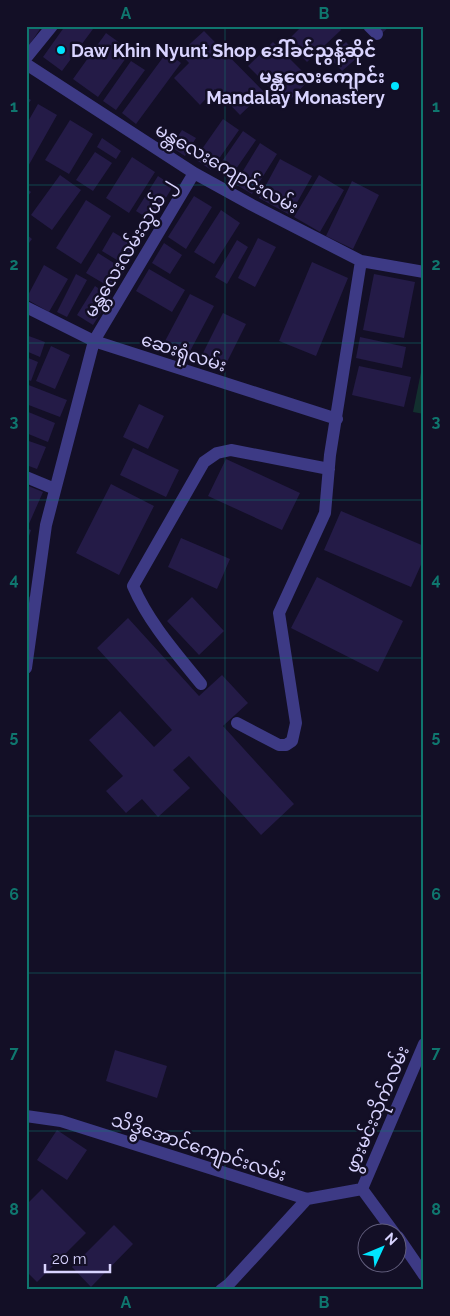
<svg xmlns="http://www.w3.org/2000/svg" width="450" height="1316" viewBox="0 0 450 1316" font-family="Raleway,'Noto Sans Myanmar',sans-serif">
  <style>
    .green { fill: #12302f }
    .building { fill: #241b47 }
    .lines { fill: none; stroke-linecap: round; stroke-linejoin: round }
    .minor { stroke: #3d3a85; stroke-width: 12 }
    .grid { fill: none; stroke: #0f766e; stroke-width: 1; stroke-opacity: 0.55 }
    .poi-dot { fill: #00e5ff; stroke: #130f26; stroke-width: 2 }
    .labels { text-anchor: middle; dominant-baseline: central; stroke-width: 5; stroke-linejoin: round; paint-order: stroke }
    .poi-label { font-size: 18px; font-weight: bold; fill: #d9d4ff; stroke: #130f26; text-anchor: start }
    .street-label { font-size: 18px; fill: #d9d4ff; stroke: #130f26 }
    .neatline { fill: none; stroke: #0f766e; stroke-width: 2 }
    .grid-label { font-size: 16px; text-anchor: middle; font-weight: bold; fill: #0f766e }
  </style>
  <rect width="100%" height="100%" fill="#130f26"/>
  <path class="green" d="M424,357V414L413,412Z"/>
  <path class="building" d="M26,26H42L26,50Z
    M65,26H90L93,29L62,71L43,57Z
    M302,26H338L341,30L307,62L287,41Z
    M372,26H390L380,35Z
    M204,31L264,92L240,115L215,89L200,105L174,78L189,63L180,53Z
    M106,33L131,51L98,97L73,79Z
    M273,42L310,79L286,104L248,66Z
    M346,42L359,56L342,71L329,57Z
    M167,52L181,63L136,124L122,113Z
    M131,61L145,70L116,110L103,101Z
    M26,97L31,100L26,107Z
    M38,104L57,115L26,170V125Z
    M223,119L239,130L211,170L195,159Z
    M70,120L93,134L69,174L45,160Z
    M182,130L196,138L185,156L171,147Z
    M243,131L256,140L229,179L216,170Z
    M102,138L121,151L116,159L97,147Z
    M260,143L277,154L252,194L235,184Z
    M95,152L112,163L93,191L76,180Z
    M132,157L155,172L129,213L106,198Z
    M280,159L312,176L290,215L259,198Z
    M60,175L81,190L52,230L31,215Z
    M319,175L344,190L320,232L294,217Z
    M158,176L173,186L152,221L136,211Z
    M352,181L379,195L353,249L326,236Z
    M26,188L31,192L26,199Z
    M194,196L212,207L186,249L168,237Z
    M86,200L111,216L81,264L56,248Z
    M221,210L240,223L214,264L194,252Z
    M113,232L138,247L127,266L102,251Z
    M26,234L32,239L26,247Z
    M258,238L276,247L255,287L238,278Z
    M237,240L248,247L227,284L215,277Z
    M164,243L182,255L170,274L152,263Z
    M98,253L125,270L113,289L86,273Z
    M312,262L348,278L316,356L279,341Z
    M44,265L68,279L49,312L26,299Z
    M149,269L185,290L172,312L136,291Z
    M76,274L87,280L67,317L57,312Z
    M374,274L415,282L404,338L363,330Z
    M95,286L111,297L93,325L77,315Z
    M190,294L214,306L188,355L164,343Z
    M223,313L246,324L224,368L201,357Z
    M26,335L45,342L40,357L26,351Z
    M360,337L406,347L402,368L356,358Z
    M51,346L70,355L55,389L36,381Z
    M26,357L38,362L31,381L26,379Z
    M359,366L411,377L404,407L352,395Z
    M26,384L67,400L60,417L26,404Z
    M139,404L164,416L148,449L123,437Z
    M26,411L55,423L48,442L26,433Z
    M26,440L46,447L37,469L26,465Z
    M133,448L179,470L166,497L120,475Z
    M226,459L300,493L282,530L208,496Z
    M111,484L154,506L119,575L76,553Z
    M26,485L43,492L28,526L26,525Z
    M341,511L424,546V558L411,587L324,550Z
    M26,528L31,530L27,542H26Z
    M181,538L230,559L217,589L168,567Z
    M317,577L403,621L378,672L291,628Z
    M26,596L32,597L27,620H26Z
    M192,597L224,631L199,655L167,621Z
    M128,618L199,696L222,675L248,703L223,726L294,804L261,835L189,756L173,770L190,788L158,817L142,799L126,813L106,791L123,776L89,740L120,711L154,747L172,730L97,648Z
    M115,1050L167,1066L157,1098L106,1081Z
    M57,1130L87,1150L67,1180L37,1160Z
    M42,1189L86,1233L37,1282L26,1271V1205Z
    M114,1225L133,1244L91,1287L72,1267Z"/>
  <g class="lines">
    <path class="minor" d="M369,26L377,34
      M26,58L52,26
      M26,64L194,173L252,205L361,261L424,272
      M26,307L94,341L337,419
      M26,477L55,489
      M26,668L46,525L94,341L194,173
      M201,684C176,653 149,623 133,586L204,462L217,453L231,450L329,469
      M237,723L279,745H286L292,741L296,723L279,613L325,513L330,455L361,261
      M26,1116L61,1121L307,1199L362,1189
      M362,1189L424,1044
      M362,1189L395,1234
      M398,1237L424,1275
      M221,1290L229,1284L307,1199"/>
  </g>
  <path class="grid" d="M225,26V1290M26,185H424M26,343H424M26,500H424M26,658H424M26,816H424M26,973H424M26,1131H424"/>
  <g class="poi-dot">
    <circle cx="61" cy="50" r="5"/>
    <circle cx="395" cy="86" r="5"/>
  </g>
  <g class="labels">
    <g class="poi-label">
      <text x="71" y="50">Daw Khin Nyunt Shop ဒေါ်ခင်ညွန့်ဆိုင်</text>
      <text x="385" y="76" text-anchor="end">မန္တလေးကျောင်း<tspan x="385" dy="21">Mandalay Monastery</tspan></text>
    </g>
    <g class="street-label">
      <text transform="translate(227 168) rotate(30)">မန္တလေးကျောင်းလမ်း</text>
      <text transform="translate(129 248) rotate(-59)">မန္တလေးလမ်းသွယ် ၂</text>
      <text transform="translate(184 352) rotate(18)">ဆေးရုံလမ်း</text>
      <text transform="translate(377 1109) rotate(-67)">ဖွားမင်းသိုက်လမ်း</text>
      <text transform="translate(199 1147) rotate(18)">သိဒ္ဓိအောင်ကျောင်းလမ်း</text>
    </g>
  </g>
  <rect width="450" height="1316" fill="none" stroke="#130f26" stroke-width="55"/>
  <g transform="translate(382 1248) rotate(46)"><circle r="24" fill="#130f26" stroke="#625e7d"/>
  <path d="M0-4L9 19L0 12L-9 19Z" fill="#00e5ff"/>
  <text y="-8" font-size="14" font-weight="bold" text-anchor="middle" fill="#d9d4ff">N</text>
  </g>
  <path d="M45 1264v8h65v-8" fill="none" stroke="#d9d4ff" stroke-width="2.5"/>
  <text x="52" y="1264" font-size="15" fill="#d9d4ff" stroke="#130f26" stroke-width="4" paint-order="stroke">20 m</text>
  <rect x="28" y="28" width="394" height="1260" class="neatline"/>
  <g class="grid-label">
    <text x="126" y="19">A</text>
    <text x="324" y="19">B</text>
    <text x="14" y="112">1</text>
    <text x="436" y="112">1</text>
    <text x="14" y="270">2</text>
    <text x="436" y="270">2</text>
    <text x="14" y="427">3</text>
    <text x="436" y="427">3</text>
    <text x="14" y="585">4</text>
    <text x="436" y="585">4</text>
    <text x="14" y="742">5</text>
    <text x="436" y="742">5</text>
    <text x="14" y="900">6</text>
    <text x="436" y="900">6</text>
    <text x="14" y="1058">7</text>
    <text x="436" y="1058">7</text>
    <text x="14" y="1215">8</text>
    <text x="436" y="1215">8</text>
    <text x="126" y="1308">A</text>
    <text x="324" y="1308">B</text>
  </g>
</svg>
